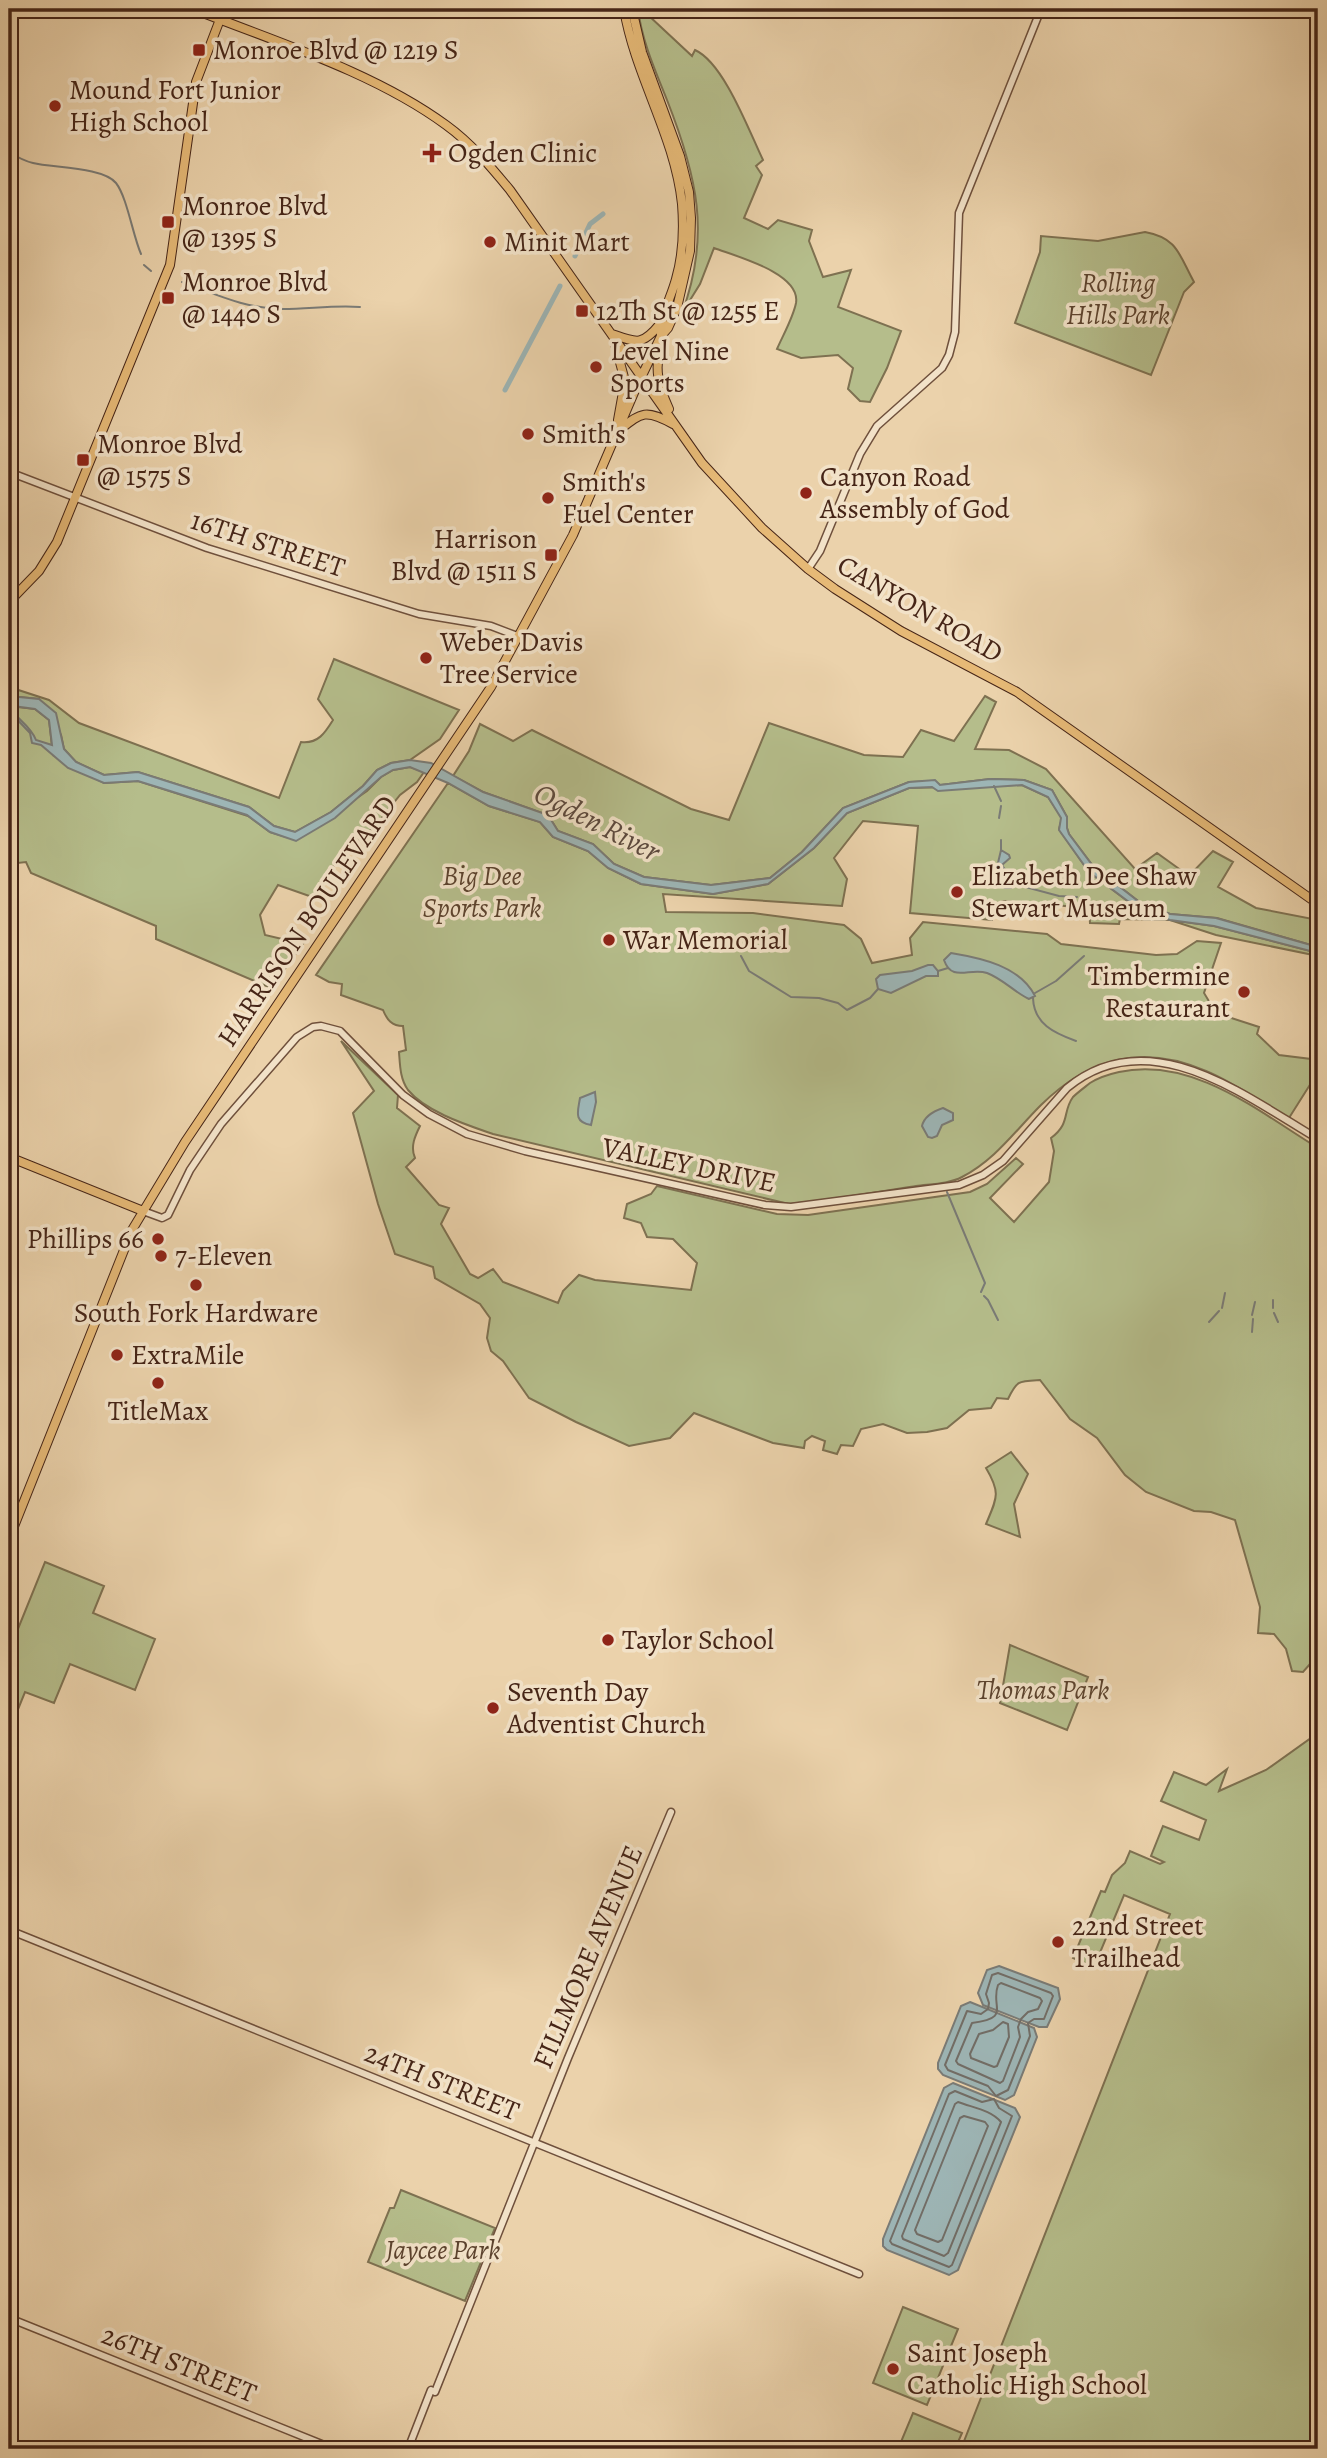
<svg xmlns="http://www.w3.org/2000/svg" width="1327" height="2458" viewBox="0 0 1327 2458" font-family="Alegreya,serif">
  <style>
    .green { fill: #b5bd8b; stroke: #7e7151; stroke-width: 2 }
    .water { fill: #9db5b5; stroke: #7a7b76; stroke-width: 2; fill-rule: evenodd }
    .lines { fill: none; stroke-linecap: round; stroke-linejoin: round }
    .shore { stroke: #726d66; stroke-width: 2 }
    .stream { stroke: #7a7b76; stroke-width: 2 }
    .canal { stroke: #9db5b5; stroke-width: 5 }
    .minor-casing { stroke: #6f503c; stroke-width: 9 }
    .major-casing { stroke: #462517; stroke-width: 10 }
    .minor { stroke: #f2e2c8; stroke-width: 6 }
    .major { stroke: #e6b976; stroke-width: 8 }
    .poi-dot { fill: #8f2418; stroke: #f2e2c8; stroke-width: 2.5 }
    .labels { text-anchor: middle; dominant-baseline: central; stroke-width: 7; stroke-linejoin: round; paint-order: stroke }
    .poi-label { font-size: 28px; fill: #462517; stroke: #f2e2c8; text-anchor: start }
    .park-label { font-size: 28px; font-style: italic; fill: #5c432e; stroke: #f2e2c8 }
    .street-label { font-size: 28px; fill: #462517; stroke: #f2e2c8 }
    .water-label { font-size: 30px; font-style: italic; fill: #5c493e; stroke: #f2e2c8 }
  </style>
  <rect width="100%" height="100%" fill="#ebd2ab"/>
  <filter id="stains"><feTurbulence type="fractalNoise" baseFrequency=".00286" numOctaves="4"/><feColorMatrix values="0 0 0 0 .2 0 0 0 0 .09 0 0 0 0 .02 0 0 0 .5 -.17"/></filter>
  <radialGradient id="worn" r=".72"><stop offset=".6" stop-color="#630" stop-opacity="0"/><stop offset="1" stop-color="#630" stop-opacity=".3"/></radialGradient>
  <path class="green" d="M638,9H647L648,15L692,56L695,50C724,63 749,131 763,160L756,166L762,175L744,218L768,229L778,220L812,230L809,241L823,277L851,270L838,307L901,331L887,368L870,402L860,401L848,389L853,368L838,355L801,358L777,349C783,335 793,318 796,303C801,273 735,256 714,248L700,284L682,313C711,235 697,176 667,100C655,70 642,41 638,9Z
    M1145,232C1178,238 1179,255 1194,282L1184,292L1151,375L1015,323L1040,252L1041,236L1098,241Z
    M334,659L459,710L440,739L410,760L391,763L377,770L363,786L331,812L295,832L274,826L249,807L138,772L104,775L76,762L64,749L61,735L39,699L9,696V687L49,700L79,723L279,798L301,742C318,744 325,733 333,720L318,699Z
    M985,696L996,702L975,749L1009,750L1046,769L1135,869L1157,853L1189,876L1213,851L1233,862L1218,887L1256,908L1318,920V947L1217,918L1170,914L1142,904L1093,866L1069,834L1067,828V817L1052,790L1024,780L990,779L940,785L935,781L909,782L843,808L802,852L770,878L711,885L644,877L614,864L593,844L558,831L548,815L483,792L453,776L469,751L480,724L513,741L532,730L691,809L729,820L769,723L864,755L903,757L921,730L954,741Z
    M9,706L35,709L49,720L53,755L104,783L138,781L248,816L270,832L296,840L367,791L381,777L393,770L410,767L424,772L417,782L400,795L376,825L337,860L315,898L278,885L260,915L265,935L303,944L271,988L156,939V926L31,873L26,862L9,864Z
    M448,783L489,806L540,822L553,837L588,851L608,868L641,884L713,894L768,884L814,848L847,813L909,788L1022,785L1048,797L1062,818L1059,829L1089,872L1141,911L1170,920L1214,926L1318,953V956L1216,935L1170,920L1120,919L1119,924L1090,923L1089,908L1003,901L994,905L992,920L910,913L918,826L863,821L834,858L847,879L842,906L663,894L666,912L753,913L844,925L861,939L872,963L912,955L910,938L923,922L1047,934L1061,944L1156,955L1177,954L1197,941L1221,943L1204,993L1216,1013L1259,1027L1257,1034L1279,1055L1311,1059L1318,1072L1289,1118C1262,1103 1235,1083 1206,1071C1142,1043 1089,1058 1041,1105C1015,1131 995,1160 962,1177C949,1184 931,1184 916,1186C873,1193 831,1200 789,1204L493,1134C467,1125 426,1112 408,1090C400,1079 400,1065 399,1052L406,1050L403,1026C392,1026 387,1020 383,1010L341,995L342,984L329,982L316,975Z
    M341,1041L398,1095L397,1108L420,1126C415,1136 410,1147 415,1158L406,1167L439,1205L449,1208L441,1224L470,1274L478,1278L493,1269L503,1282L558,1303L563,1291L579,1275L595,1280L691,1290L697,1263L673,1239L647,1237L641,1223L624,1218L627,1204L651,1194L657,1186L777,1214L808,1215L970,1192L987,1184L1016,1158L1023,1164L990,1198L1014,1222L1049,1182L1054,1151L1051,1138C1071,1123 1062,1112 1073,1097C1077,1093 1085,1087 1090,1083C1098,1078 1110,1074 1119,1072C1193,1056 1259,1112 1318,1148V1587L1316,1591L1318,1601V1655L1303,1672L1292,1671L1286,1649L1274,1634L1258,1633L1260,1607L1235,1520L1211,1512L1194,1511L1146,1492L1125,1475L1097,1438L1070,1419L1040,1380C1019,1381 1017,1380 1008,1399L997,1398L991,1408L969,1410L947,1428L927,1432L907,1433L883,1424L861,1429L853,1446L841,1445L837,1454L823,1450L825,1441L812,1436L805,1441L804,1448L773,1443L694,1413L670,1438L629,1446L576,1422L529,1398L503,1361L491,1351L487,1338L490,1318L480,1304L435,1278L433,1267L395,1254L378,1204L353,1113L374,1091Z
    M1011,1452L1028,1474L1014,1504L1020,1537L986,1524C997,1498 1001,1493 986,1468Z
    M45,1562L104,1586L93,1613L155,1639L135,1690L70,1664L54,1703L25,1692L10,1729L9,1651Z
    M1010,1645L1088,1677L1067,1730L1000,1703Z
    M1318,1733V2449H961L1170,1914L1124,1895L1094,1967L1073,1958L1101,1891L1105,1892L1112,1875L1125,1863L1130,1851L1160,1864L1164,1862L1151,1856L1163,1826L1199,1840L1206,1820L1161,1801L1174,1772L1206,1785L1227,1769L1219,1791L1266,1770Z
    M401,2190L495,2228L465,2301L368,2262L390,2208H394Z
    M903,2307L958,2329L927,2405L873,2383Z
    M913,2413L962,2433L955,2449H898Z"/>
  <path class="water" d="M9,696L39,699L56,713L64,749L76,762L104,775L138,772L249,807L274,826L295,832L331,812L363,786L377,770L391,763L410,760L431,763L483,792L548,815L558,831L593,844L614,864L644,877L711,885L770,878L802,852L843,808L909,782L935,780L940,785L990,779L1024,780L1052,790L1067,817V828L1069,834L1093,866L1142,904L1170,914L1216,918L1318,947V953L1214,926L1170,920L1141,911L1089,872L1059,830L1061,818L1048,797L1022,785L938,791L932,787L909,788L847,813L814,848L768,884L713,894L641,884L608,868L588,851L553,837L540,822L489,806L448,783L410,767L393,770L381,777L335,818L296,841L270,832L247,815L138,781L104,783L68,768L41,745L32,743L30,733L9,711ZM13,706L35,709L49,720L52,745L36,740C31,727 21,722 12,711Z
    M1001,850L1009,855L1010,858L1002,865L1014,884L1011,888H1005L999,883L997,867Z
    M951,953C981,958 1020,966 1035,996L1029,999C1014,992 1003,979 987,973C970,967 952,983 944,960Z
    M928,965H933L938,971V976H926L891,993L878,989L876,979L880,975L912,971Z
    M595,1092L596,1102L591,1125C573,1122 578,1111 580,1098Z
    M943,1108L953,1113V1120L942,1125L937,1136L932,1138L928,1137L922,1126C924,1117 934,1111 943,1108Z
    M999,1966L1058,1988L1060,1999L1047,2027H1039L983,2005L978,1993L987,1970Z
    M970,2002L1034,2028L1037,2037L1014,2095L1005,2100L943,2075L938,2069V2063L961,2006Z
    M953,2083L1015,2108L1020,2117L958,2270L949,2275L887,2250L883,2246V2239L944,2088Z"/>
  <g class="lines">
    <path class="shore" d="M998,1973L1051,1993L1053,1996L1044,2019H1034L1028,2023L1030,2036L1008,2090L996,2096L988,2086L948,2070L945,2065L967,2011L981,2014L988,2009L989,2003L986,1994L992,1975Z
      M1001,1983L1040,1998L1042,2001L1038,2009L1028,2012L1021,2019L1018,2027L1020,2037L1003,2081L1000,2083L958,2064L956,2061L972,2023C1012,2018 990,2007 998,1985Z
      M1003,2022L1008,2024L1009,2037L997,2066L994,2067L971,2058L970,2054L979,2034L993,2030Z
      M955,2091L982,2102L994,2099L999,2108L1012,2116L952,2265L949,2267L892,2244L890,2241L949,2094Z
      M958,2102C974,2108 991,2110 1001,2122L948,2253L944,2256L903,2239L902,2236L955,2104Z
      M964,2116L985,2122L988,2126L942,2240L938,2242L917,2234L915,2230L960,2118Z"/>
    <path class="stream" d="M9,152C17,157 24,161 33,163C53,168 103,167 116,183C127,197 133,236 141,254
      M144,265L151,271
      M182,282C218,295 243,308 283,309C309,309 334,305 360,307
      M994,786L1001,801
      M999,818L1001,806
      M1001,840V850
      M1014,884L1059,896L1077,897
      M741,956L749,971L791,997L819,998L838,1003L847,1010L870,998L878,989
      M938,971L948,968
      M1035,993L1056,981L1084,956
      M1033,998C1034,1024 1054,1033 1076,1041
      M947,1192L985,1283L981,1292
      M984,1296L988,1300L998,1320
      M1222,1308L1225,1293
      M1273,1308V1300
      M1274,1313L1278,1322
      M1252,1315L1255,1302
      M1209,1322L1219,1311
      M1252,1332L1253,1319"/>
    <path class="canal" d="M575,256L590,224L603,214
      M505,390L560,286"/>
    <defs>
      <path id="minor" d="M9,472L207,548L419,614L491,626L520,637
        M808,569L820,551L860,454L877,426L942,368L949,355L955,332L959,213L1041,9
        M143,1211L162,1218L168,1215L190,1170L221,1124L297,1037L313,1027L321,1026L340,1031L403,1095L429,1114L467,1134L525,1151L765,1205L791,1207L959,1185L983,1175L1003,1161L1067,1088C1149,1020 1245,1096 1318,1139
        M9,1930L859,2274
        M9,2318L334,2449
        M435,2392L568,2058L671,1812
        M408,2449L431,2390"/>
      <path id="major" d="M193,9C276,42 374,72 446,125C471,143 491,167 510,190L702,463L762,528L808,569L835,589L901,631L1017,692L1318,904
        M624,9C635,76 675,136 682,204C684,229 683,255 676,279C671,298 660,316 661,336
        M612,334C637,343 642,346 660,324
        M615,344L625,381L618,420
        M662,345C653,368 659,387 669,409
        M617,432C641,413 644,408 673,424
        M9,602L39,571L57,542L170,265L196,82L224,9
        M9,1157L143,1211
        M9,1539L132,1230L185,1142L491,687L573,535L636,388L661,336L668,328L677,308L690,251L691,218L689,192L680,156L642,52L632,9"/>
    </defs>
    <use href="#minor" class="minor-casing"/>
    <use href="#major" class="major-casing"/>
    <use href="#minor" class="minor"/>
    <use href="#major" class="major"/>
  </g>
  <g class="poi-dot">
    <rect x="192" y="43" width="14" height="14" rx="3.5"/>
    <circle cx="55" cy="106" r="7"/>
    <path d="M428.5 142.5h7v7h7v7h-7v7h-7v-7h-7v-7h7z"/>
    <rect x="161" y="215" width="14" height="14" rx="3.5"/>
    <circle cx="490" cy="242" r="7"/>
    <rect x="161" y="291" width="14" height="14" rx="3.5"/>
    <rect x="575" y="304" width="14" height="14" rx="3.5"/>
    <circle cx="596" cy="367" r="7"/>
    <circle cx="528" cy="434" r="7"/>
    <rect x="76" y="453" width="14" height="14" rx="3.5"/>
    <circle cx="806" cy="493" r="7"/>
    <circle cx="548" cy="498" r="7"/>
    <rect x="544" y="548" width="14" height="14" rx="3.5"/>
    <circle cx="426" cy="658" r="7"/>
    <circle cx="957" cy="892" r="7"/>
    <circle cx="609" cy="940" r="7"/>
    <circle cx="1244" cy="992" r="7"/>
    <circle cx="158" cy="1239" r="7"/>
    <circle cx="161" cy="1256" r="7"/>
    <circle cx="196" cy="1285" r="7"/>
    <circle cx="117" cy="1355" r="7"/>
    <circle cx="158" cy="1383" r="7"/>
    <circle cx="608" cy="1640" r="7"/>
    <circle cx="493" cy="1708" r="7"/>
    <circle cx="1058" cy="1942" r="7"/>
    <circle cx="893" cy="2369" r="7"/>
  </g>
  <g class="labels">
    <g class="poi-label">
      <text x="213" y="50">Monroe Blvd @ 1219 S</text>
      <text x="69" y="90">Mound Fort Junior<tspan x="69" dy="32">High School</tspan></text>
      <text x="448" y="153">Ogden Clinic</text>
      <text x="182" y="206">Monroe Blvd<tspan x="182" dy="32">@ 1395 S</tspan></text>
      <text x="504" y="242">Minit Mart</text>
      <text x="182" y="282">Monroe Blvd<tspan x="182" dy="32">@ 1440 S</tspan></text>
      <text x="596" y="311">12Th St @ 1255 E</text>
      <text x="610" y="351">Level Nine<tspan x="610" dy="32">Sports</tspan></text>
      <text x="542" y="434">Smith's</text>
      <text x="97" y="444">Monroe Blvd<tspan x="97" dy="32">@ 1575 S</tspan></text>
      <text x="820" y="477">Canyon Road<tspan x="820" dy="32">Assembly of God</tspan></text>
      <text x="562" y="482">Smith's<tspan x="562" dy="32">Fuel Center</tspan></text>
      <text x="537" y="539" text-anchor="end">Harrison<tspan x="537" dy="32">Blvd @ 1511 S</tspan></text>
      <text x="440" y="642">Weber Davis<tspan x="440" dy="32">Tree Service</tspan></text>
      <text x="971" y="876">Elizabeth Dee Shaw<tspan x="971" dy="32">Stewart Museum</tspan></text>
      <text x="623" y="940">War Memorial</text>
      <text x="1230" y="976" text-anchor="end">Timbermine<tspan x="1230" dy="32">Restaurant</tspan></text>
      <text x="144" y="1239" text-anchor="end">Phillips 66</text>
      <text x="175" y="1256">7-Eleven</text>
      <text x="196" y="1313" text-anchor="middle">South Fork Hardware</text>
      <text x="131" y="1355">ExtraMile</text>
      <text x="158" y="1411" text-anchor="middle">TitleMax</text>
      <text x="622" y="1640">Taylor School</text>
      <text x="507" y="1692">Seventh Day<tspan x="507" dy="32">Adventist Church</tspan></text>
      <text x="1072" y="1926">22nd Street<tspan x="1072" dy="32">Trailhead</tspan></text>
      <text x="907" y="2353">Saint Joseph<tspan x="907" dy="32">Catholic High School</tspan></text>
    </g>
    <g class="park-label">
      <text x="1118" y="283">Rolling<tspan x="1118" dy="32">Hills Park</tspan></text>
      <text x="482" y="876">Big Dee<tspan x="482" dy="32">Sports Park</tspan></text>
      <text x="1043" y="1690">Thomas Park</text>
      <text x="443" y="2250">Jaycee Park</text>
    </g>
    <g class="street-label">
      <text transform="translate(268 544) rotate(18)">16TH STREET</text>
      <text transform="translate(920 609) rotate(30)">CANYON ROAD</text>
      <text transform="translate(307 921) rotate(-56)">HARRISON BOULEVARD</text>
      <text transform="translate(689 1165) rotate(12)">VALLEY DRIVE</text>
      <text transform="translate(588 1957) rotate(-67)">FILLMORE AVENUE</text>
      <text transform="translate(442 2082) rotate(22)">24TH STREET</text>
      <text transform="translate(179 2364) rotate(22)">26TH STREET</text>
    </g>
    <g class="water-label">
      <text transform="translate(597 822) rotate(27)">Ogden River</text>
    </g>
  </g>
  <rect width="1327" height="2458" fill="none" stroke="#ebd2ab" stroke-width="35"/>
  <rect x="10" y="10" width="1306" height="2437" fill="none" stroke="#462517" stroke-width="3.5"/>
  <rect x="18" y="18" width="1292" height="2423" fill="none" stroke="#462517" stroke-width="2"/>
  <rect width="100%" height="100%" filter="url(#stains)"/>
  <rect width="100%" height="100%" fill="url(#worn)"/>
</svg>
